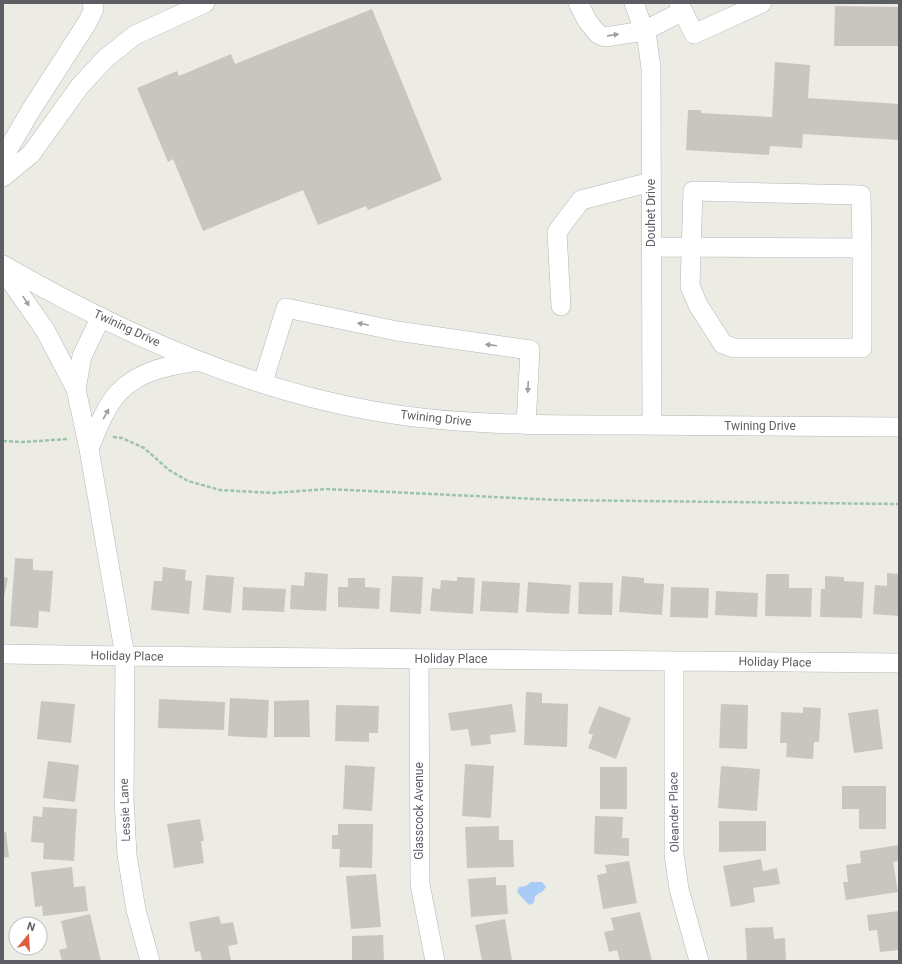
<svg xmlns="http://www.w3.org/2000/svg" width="902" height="964" viewBox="0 0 902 964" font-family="Roboto,sans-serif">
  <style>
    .water { fill: #a9cbf8 }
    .building { fill: #c9c6c0 }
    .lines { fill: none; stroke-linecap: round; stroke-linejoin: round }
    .minor-casing { stroke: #b4b5ba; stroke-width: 20 }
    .path { stroke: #9cc3ac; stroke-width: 2.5; stroke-dasharray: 4 2; stroke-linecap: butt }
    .minor { stroke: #fff; stroke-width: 19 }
    .oneway { fill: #9d9ea1 }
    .labels { text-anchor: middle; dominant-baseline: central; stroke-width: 3; stroke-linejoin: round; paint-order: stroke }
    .street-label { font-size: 12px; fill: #5c5e63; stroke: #fff }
  </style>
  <rect width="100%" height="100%" fill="#edece4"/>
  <path class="water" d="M531,882H542L546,887L543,891L535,896L534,903L529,905L517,892L519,887L526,886Z"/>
  <path class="building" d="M835,6L899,7V46H834Z
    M372,9L442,180L368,210L366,206L318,225L303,190L203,231L173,159L168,162L137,88L177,71L179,76L231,54L235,64Z
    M775,62L810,65L808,98L899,104V140L803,134L802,148L770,146L769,155L686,150L688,110H701V113L772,117Z
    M15,558L33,559V570L53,571L50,612L39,611L38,628L10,626Z
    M163,567L186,570L185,580L192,581L189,614L151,610L154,581H162Z
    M305,572L328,574L326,611L290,609L291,585L304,586Z
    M887,573L899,574V616L873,614L875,585L887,586Z
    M766,574H789V588H812L811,617L765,616Z
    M206,575L234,577L231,613L203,610Z
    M392,576L423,577L421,614L390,612Z
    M622,576L644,578V583L664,584L662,615L619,612Z
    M825,576L844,577V581L864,582L862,618L820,617L821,589H825Z
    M3,577L8,578L4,597H3Z
    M457,577L475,578L473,614L430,611L432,588L440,589L441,580L457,581Z
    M348,578H365V587L380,588L379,609L338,607V587H348Z
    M482,581L520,583L518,613L480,611Z
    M528,582L571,585L569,614L526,612Z
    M579,582L613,583L612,615L578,614Z
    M243,587L286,589L284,612L242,610Z
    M671,587L709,588L708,618L670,617Z
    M716,591L758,593L757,617L715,615Z
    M526,692L542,693V703L568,704L567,747L524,745Z
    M230,698L269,700L267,738L228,736Z
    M159,699L225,702L224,730L158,728Z
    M309,700L310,737H274V701Z
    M41,701L75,704L71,743L37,739Z
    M512,704L516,732L490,735L491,744L471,746L468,729L451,731L448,713Z
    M721,704L748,705L747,749L719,748Z
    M336,705L379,706L378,733H369V742L335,741Z
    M599,706L631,718L616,759L588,748L593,735L588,733Z
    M803,707L821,708L819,742H814L813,759L786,757L787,743H780L781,712L803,713Z
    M878,709L883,749L854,753L848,713Z
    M48,761L79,765L75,802L43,798Z
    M465,764L494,766L491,818L462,816Z
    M345,765L375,767L372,811L343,809Z
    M721,766L760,769L757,811L718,808Z
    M600,767H627V809H600Z
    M842,786H886V829H859V809H842Z
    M43,807L77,809L74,861L43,859L44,843L31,842L33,816L42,817Z
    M595,816L623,817L622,838H629V856L594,854Z
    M200,819L204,841H201L204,863L174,868L167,824Z
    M719,821H766V851L719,852Z
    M338,824H373L372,868L339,867L340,849H332V835H338Z
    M499,826V840H513L514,867L467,868L465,827Z
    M6,832L9,857L3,858V833Z
    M899,845V861L893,862L898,892L846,900L843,882H848L846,865L861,863L860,851Z
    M761,859L763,871L777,868L780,884L753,888L755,902L731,907L723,866Z
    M629,861L637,903L603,909L597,875L607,873L605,865Z
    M72,867L74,887L85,886L88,911L43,916L42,906L35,907L31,872Z
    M376,874L381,927L351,929L346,876Z
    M496,877V885H506L508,914L471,917L468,879Z
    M899,911V950L880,952L877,930L869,931L867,915Z
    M640,912L652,961H620L617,950L609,952L604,932L614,930L611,918Z
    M90,914L101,961H62L59,950L67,948L61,921Z
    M219,916L221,924L233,922L238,944L228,946L231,961H202L200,951L195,952L189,922Z
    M505,919L512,961H482L475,925Z
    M773,927L774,939L785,938L786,961H747L745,928Z
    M383,935L384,961H352V936Z"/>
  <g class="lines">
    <defs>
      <path id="minor" d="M578,3L588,22L598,34L605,37L644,31L683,11
        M634,3L647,39L651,68L652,425
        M679,3L694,34L762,3
        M3,158L31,110L87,23L94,9L92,3
        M3,177L31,154L80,86L106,58L135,35L205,3
        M651,247L862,248L861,195L693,191L690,286L698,305L723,344L734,348H862V248
        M3,265C115,330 245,389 374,411C458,426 544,425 629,425C719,425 809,426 899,427
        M3,270L45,330L76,389L89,449L125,656L124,799L127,855L136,910L150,961
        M561,306L557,232L581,200L651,182
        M263,382L286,308L397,331L530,350L526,425
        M76,389L82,356L101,317
        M89,449C96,432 106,405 119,392C140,370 171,365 199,361
        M3,654L125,656L899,663
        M419,659L420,884L435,961
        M674,661V854L679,889L699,961"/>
    </defs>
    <use href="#minor" class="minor-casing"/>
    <path class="path" d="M113,437L122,438L144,448L169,470L188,481L220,490L273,493L327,489L557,500L899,504
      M3,441L22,442L68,439"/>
    <use href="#minor" class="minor"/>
  </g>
  <defs><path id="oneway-solid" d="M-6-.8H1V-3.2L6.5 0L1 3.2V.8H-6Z"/></defs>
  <g class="oneway">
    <use href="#oneway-solid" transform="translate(613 35) rotate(-8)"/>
    <use href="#oneway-solid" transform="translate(26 301) rotate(57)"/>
    <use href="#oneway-solid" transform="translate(363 324) rotate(-168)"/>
    <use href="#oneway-solid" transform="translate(491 345) rotate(-173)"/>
    <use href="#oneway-solid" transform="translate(528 387) rotate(93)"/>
    <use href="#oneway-solid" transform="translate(106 414) rotate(-61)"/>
  </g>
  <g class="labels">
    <g class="street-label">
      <text transform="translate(651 213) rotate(-90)">Douhet Drive</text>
      <text transform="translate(127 328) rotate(25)">Twining Drive</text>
      <text transform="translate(436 418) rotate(6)">Twining Drive</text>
      <text x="760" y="426">Twining Drive</text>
      <text transform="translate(127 656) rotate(1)">Holiday Place</text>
      <text x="451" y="659">Holiday Place</text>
      <text transform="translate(775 662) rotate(1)">Holiday Place</text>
      <text transform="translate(125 810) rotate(-92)">Lessie Lane</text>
      <text transform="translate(419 811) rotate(-90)">Glasscock Avenue</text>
      <text transform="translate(674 812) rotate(-91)">Oleander Place</text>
    </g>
  </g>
  <rect width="902" height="964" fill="none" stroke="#5c5e63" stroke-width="8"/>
  <g transform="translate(28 936) rotate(18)"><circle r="19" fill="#ffffff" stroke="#bebfc1"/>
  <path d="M0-3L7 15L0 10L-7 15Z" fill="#db5d3b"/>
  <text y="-6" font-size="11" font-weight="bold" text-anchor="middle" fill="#5c5e63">N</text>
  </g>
</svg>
